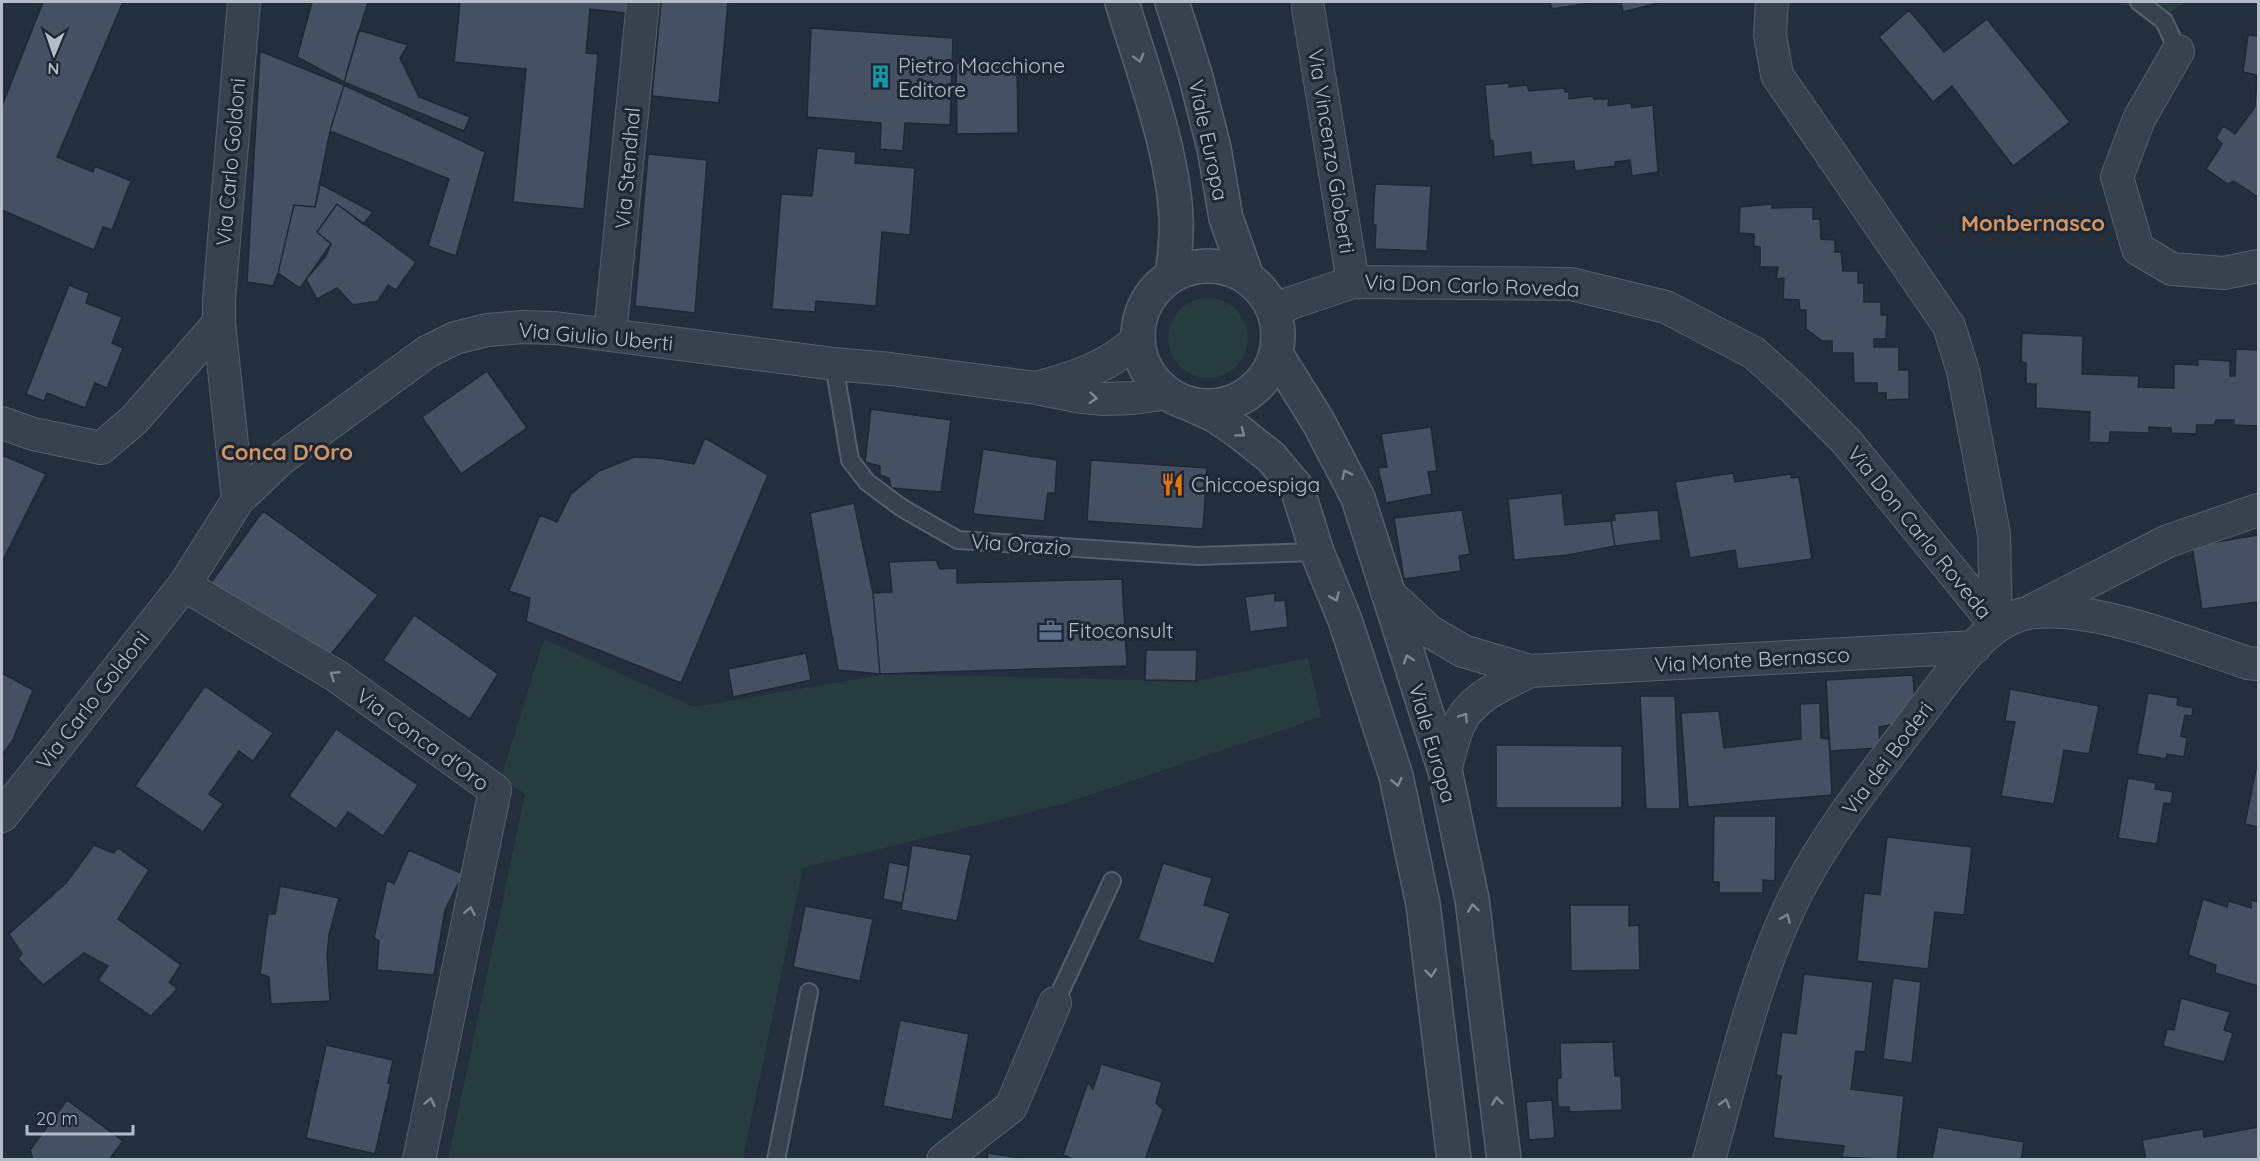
<svg xmlns="http://www.w3.org/2000/svg" width="2260" height="1161" viewBox="0 0 2260 1161" font-family="Quicksand,sans-serif">
  <style>
    .green { fill: #263c3f }
    .building { fill: #455162; stroke: #1f2835; stroke-width: 1.5 }
    .lines { fill: none; stroke-linecap: round; stroke-linejoin: round }
    .service-casing { stroke: #565f6c; stroke-width: 20 }
    .minor-casing { stroke: #565f6c; stroke-width: 34 }
    .tertiary-casing { stroke: #565f6c; stroke-width: 36 }
    .service { stroke: #38414e; stroke-width: 16 }
    .minor { stroke: #38414e; stroke-width: 32 }
    .tertiary { stroke: #38414e; stroke-width: 33 }
    .oneway { stroke: #7c8592 }
    .labels { text-anchor: middle; dominant-baseline: central; stroke-width: 6; stroke-linejoin: round; paint-order: stroke }
    .poi-label { font-size: 21px; fill: #b4bcc9; stroke: #1d2633; text-anchor: start }
    .street-label { font-size: 21px; fill: #b4bcc9; stroke: #1d2633 }
    .neighbourhood-label { font-size: 22px; font-weight: bold; fill: #d59563; stroke: #1d2633 }
  </style>
  <rect width="100%" height="100%" fill="#242f3e"/>
  <path class="green" d="M2117,2H2186L2165,15Z
    M1168 338a40 40 0 1 1 80 0a40 40 0 1 1-80 0Z
    M544,639L694,707L887,674L1196,681L1308,658L1321,717L1063,804L803,868L743,1159L448,1160L525,794L501,778Z"/>
  <path class="building" d="M43,2H123L57,157L93,172L95,166L131,181L112,230L103,227L94,250L2,210V106Z
    M312,2H368L344,82L297,57Z
    M460,2H628L626,13L590,9L586,53L598,54L584,209L513,202L526,69L454,62Z
    M661,2H728L719,103L652,96Z
    M1550,2H1590V3L1552,9Z
    M1621,2H1662L1623,12Z
    M1909,10L1944,52L1987,19L2070,122L2013,166L1952,86L1933,102L1879,37Z
    M811,28L953,38L950,125L905,123L903,151L880,149L881,123L807,117Z
    M359,30L408,45L400,58L419,97L470,117L464,131L344,82Z
    M2248,35L2258,36V197L2234,181L2228,184L2206,169L2222,144L2216,138L2223,126L2235,134L2255,107L2257,75L2243,72Z
    M260,51L344,85L330,131L315,207L294,205L278,273L273,286L247,282Z
    M956,63H1017L1018,133L957,134Z
    M1509,83V87L1527,85L1529,91L1564,88L1565,92H1569V99L1593,96L1594,99H1609L1608,106L1631,103L1632,108L1653,105L1658,172L1632,176L1630,160L1615,162V166L1575,171L1574,161L1532,165L1531,152L1494,157L1493,141L1490,140L1485,85Z
    M344,85L485,152L456,256L428,246L449,179L330,131Z
    M817,148L856,152L855,163L915,168L910,235L882,232L876,306L816,301L815,312L772,309L781,194L812,196Z
    M648,154L707,160L695,313L635,306Z
    M320,184L373,212L363,224L337,204L317,232L331,244L300,288L278,273L294,205L315,207Z
    M1375,184L1431,186L1427,251L1375,249L1376,225H1373Z
    M337,204L416,262L396,290L388,285L378,301L353,305L337,288L317,299L306,279L326,256L331,244L317,232Z
    M1772,204V208L1813,207V219H1820L1821,239L1835,240V252H1841L1843,271H1858V283H1864V302H1881V315H1887L1886,339H1874V347H1899V370H1909V399L1886,400V393H1877V383H1854L1853,353H1832V341H1822L1806,329V310H1800L1799,300L1783,299L1784,278L1776,279L1778,267H1760V247L1754,246V234L1739,233L1740,207Z
    M69,285L89,293L86,303L122,317L112,343L123,348L107,388L95,383L85,408L47,393L44,401L26,394Z
    M2022,333L2083,336L2082,374L2139,376L2138,387L2174,388V364L2198,365V359L2230,361V376H2235L2236,349L2258,350V426L2234,425V420H2216L2214,425H2197L2196,434L2171,433V428L2149,427V433L2110,432L2109,443L2089,442L2090,412L2036,408V384H2026V363L2021,362Z
    M487,371L527,428L461,474L422,417Z
    M871,409L951,420L941,492L891,488L889,478L880,475V466L865,462Z
    M1431,427L1437,471L1428,472L1432,494L1386,503L1378,468L1387,467L1381,434Z
    M705,438L768,475L681,683L526,621L530,598L509,591L540,515L557,522L571,494L599,471L634,457L657,458L694,464Z
    M983,449L1057,460L1055,493H1048L1044,521L973,514Z
    M2,455L46,474L3,560H2Z
    M1091,460L1207,468L1203,529L1087,521Z
    M1733,473L1735,482L1791,474V478L1799,477L1812,559L1738,569L1735,550L1690,558L1675,482Z
    M1562,493L1565,525L1611,521L1615,546L1568,555L1514,560L1508,499Z
    M854,503L873,593L880,674L838,670L810,513Z
    M1462,510L1470,554L1459,556L1461,571L1404,579L1394,518Z
    M1658,510L1661,540L1615,546L1611,521L1615,520L1614,514Z
    M263,511L378,595L329,657L210,584Z
    M2258,535V602L2202,609L2192,546Z
    M936,560L940,569L957,568V583L1122,579L1127,666L880,674L873,593L892,592L889,562Z
    M1275,593V601L1285,600L1288,627L1250,632L1245,597Z
    M414,615L498,674L470,719L383,660Z
    M1146,650H1197L1196,681L1145,680Z
    M806,653L811,680L733,697L728,669Z
    M2,673L33,690L13,740L2,755Z
    M1913,675L1915,706L1894,724L1879,727L1880,748L1830,751L1826,680Z
    M205,686L273,733L253,761L239,751L209,794L223,804L203,832L135,786Z
    M2010,689L2099,706L2089,754L2064,750L2054,804L2001,796L2015,722L2005,721Z
    M2148,693L2178,698L2177,705L2193,708L2192,716L2185,715L2181,736L2187,738L2184,757L2167,754L2166,759L2137,754Z
    M1640,696H1675L1680,809H1646Z
    M1820,703L1821,738L1829,739L1832,795L1688,807L1681,713L1719,711L1724,748L1801,739L1800,704Z
    M336,729L418,785L383,836L348,812L336,829L289,796Z
    M1496,745L1622,746V808H1496Z
    M2257,764L2258,765V827L2245,824Z
    M2128,778L2156,783L2155,789L2173,792L2171,804L2164,803L2157,844L2118,838Z
    M1714,816H1776L1775,881L1763,880V893H1719V882H1713Z
    M1887,837L1972,847L1964,915L1935,912L1928,969L1857,961L1864,893L1880,895Z
    M94,845L113,853L118,848L149,870L118,919L181,965L169,982L177,989L151,1016L98,980L108,966L84,953L43,985L18,959L22,954L9,934L66,883Z
    M912,845L971,855L957,921L901,910Z
    M409,850L463,874L445,910L434,975L377,970L379,941L374,938L387,880L394,884Z
    M889,862L909,866L902,903L883,899Z
    M1163,863L1212,878L1204,905L1230,913L1214,964L1138,940Z
    M280,886L339,898L329,935L327,955L330,1001L271,1004L269,977L260,974L268,914H275Z
    M2203,899L2227,907L2229,901L2251,908V900L2258,902V986L2215,973L2216,965L2188,955Z
    M1570,905H1629V926L1639,925L1640,970L1571,971Z
    M805,906L873,919L860,981L793,967Z
    M1804,974L1873,982L1865,1052L1856,1051L1851,1089L1904,1096L1897,1160L1842,1157L1844,1146L1773,1138L1781,1076L1776,1075L1782,1032L1796,1034Z
    M1893,978L1921,982L1912,1063L1883,1059Z
    M2181,998L2230,1012L2224,1030L2233,1033L2224,1062L2163,1046L2167,1029L2174,1030Z
    M900,1020L969,1034L952,1120L883,1106Z
    M1613,1042L1615,1076H1621L1622,1110L1570,1112L1569,1107H1558L1557,1078H1561L1560,1043Z
    M326,1045L393,1060L388,1083H391L375,1154L306,1138Z
    M1101,1064L1162,1082L1156,1103L1163,1110L1145,1160H1075L1063,1155L1088,1082L1093,1089Z
    M67,1100L123,1141L109,1160H33L30,1150Z
    M1552,1100L1555,1138L1529,1140L1526,1102Z
    M1938,1127L2024,1142L2021,1160H1932Z
    M2258,1127V1160H2146L2142,1140L2203,1129L2204,1137Z
    M988,1153L1026,1159V1160H987Z"/>
  <g class="lines">
    <defs>
      <path id="service" d="M2139,2L2164,21L2178,51
        M834,364L850,460L867,482L902,508L958,540L1197,556L1317,552
        M1055,1003L1112,881
        M776,1160L809,992"/>
      <path id="minor" d="M1772,2L1770,35L1777,75L1949,326L1963,371L1994,534L1996,625
        M2178,51L2139,119L2117,177L2138,249L2172,269L2224,273L2258,266
        M1353,282L1571,284L1666,307L1754,353L1795,390L1847,442L1996,625
        M1274,311L1291,303L1353,282L1308,8
        M610,334L643,2
        M1040,387C1076,377 1110,366 1137,340
        M2,423L33,434L101,448L134,420L219,323
        M238,500L219,323V299L244,2
        M184,585L335,675L495,790L419,1160
        M1387,592L1429,631L1463,651L1530,671L1975,647
        M2033,610L2168,541L2258,510
        M1445,771C1449,757 1452,741 1458,727C1470,697 1503,685 1530,671
        M2,816L184,585L238,500L281,459L427,352L455,338L487,330L523,327L555,328L834,364L890,369L1036,388L1082,397L1104,399L1134,398L1168,393
        M943,1160L1011,1107L1055,1003
        M1709,1160C1734,1071 1754,979 1795,896C1830,827 1880,767 1926,706C1951,673 1985,621 2028,613C2091,603 2187,643 2248,663L2258,664"/>
      <path id="tertiary" d="M1122,2C1142,69 1172,146 1176,216C1177,236 1175,255 1172,275
        M1172,2L1195,74L1214,148L1226,218L1247,277
        M1138 336a70 70 0 1 1 140 0a70 70 0 1 1-140 0Z
        M1276,354L1319,423L1358,498L1445,771L1472,899L1504,1160
        M1190,404L1216,416L1238,431L1271,457L1297,488L1317,552L1345,620L1396,776L1423,904L1454,1160"/>
    </defs>
    <use href="#service" class="service-casing"/>
    <use href="#minor" class="minor-casing"/>
    <use href="#tertiary" class="tertiary-casing"/>
    <use href="#service" class="service"/>
    <use href="#minor" class="minor"/>
    <use href="#tertiary" class="tertiary"/>
  </g>
  <defs><path id="oneway-chevron" d="M-2-3.5L2.5 0L-2 3.5" fill="none" stroke-width="1.6" stroke-linecap="round" stroke-linejoin="round" transform="scale(1.5)"/></defs>
  <g class="oneway">
    <use href="#oneway-chevron" transform="translate(1139 58) rotate(74)"/>
    <use href="#oneway-chevron" transform="translate(1093 398) rotate(5)"/>
    <use href="#oneway-chevron" transform="translate(1241 433) rotate(37)"/>
    <use href="#oneway-chevron" transform="translate(1346 474) rotate(-116)"/>
    <use href="#oneway-chevron" transform="translate(1335 597) rotate(67)"/>
    <use href="#oneway-chevron" transform="translate(1408 659) rotate(-108)"/>
    <use href="#oneway-chevron" transform="translate(334 675) rotate(-147)"/>
    <use href="#oneway-chevron" transform="translate(1464 717) rotate(-56)"/>
    <use href="#oneway-chevron" transform="translate(1397 782) rotate(77)"/>
    <use href="#oneway-chevron" transform="translate(1473 908) rotate(-97)"/>
    <use href="#oneway-chevron" transform="translate(470 911) rotate(-78)"/>
    <use href="#oneway-chevron" transform="translate(1786 918) rotate(-67)"/>
    <use href="#oneway-chevron" transform="translate(1431 973) rotate(83)"/>
    <use href="#oneway-chevron" transform="translate(1497 1101) rotate(-97)"/>
    <use href="#oneway-chevron" transform="translate(430 1102) rotate(-78)"/>
    <use href="#oneway-chevron" transform="translate(1725 1103) rotate(-74)"/>
  </g>
  <defs>
    <symbol id="building-bare" viewBox="-9 -9 18 18"><path d="M-4-6H4V6H1V3H-1V6H-4ZM-2.5-4.3h1.7v1.8h-1.7ZM.8-4.3h1.7v1.8H.8ZM-2.5-1h1.7V.8h-1.7ZM.8-1h1.7V.8H.8Z" fill="#0f9aa8" stroke="#1d2633" stroke-width="2.5" paint-order="stroke"/></symbol>
    <symbol id="restaurant-bare" viewBox="-9 -9 18 18"><path d="M-5-6h1v4h1v-4h1v4h1v-4h1v5L-1.5 .5V6h-2V.5L-5-1ZM5-6V6H3V1.5H1.5Q1.5-4 5-6Z" fill="#e8710a" stroke="#1d2633" stroke-width="2.5" paint-order="stroke"/></symbol>
    <symbol id="office-bare" viewBox="-9 -9 18 18"><path d="M-6-3h4V-5.5h4V-3h4V5H-6ZM-1-4.5V-3h2v-1.5ZM-6 0V1H6V0Z" fill="#5c6f8a" stroke="#1d2633" stroke-width="2.5" paint-order="stroke"/></symbol>
  </defs>
  <g fill-rule="evenodd">
    <use href="#building-bare" x="864" y="60" width="33" height="33"/>
    <use href="#restaurant-bare" x="1156" y="468" width="33" height="33"/>
    <use href="#office-bare" x="1034" y="614" width="33" height="33"/>
  </g>
  <g class="labels">
    <g class="poi-label">
      <text x="898" y="65">Pietro Macchione<tspan x="898" dy="24">Editore</tspan></text>
      <text x="1191" y="484">Chiccoespiga</text>
      <text x="1068" y="630">Fitoconsult</text>
    </g>
    <g class="street-label">
      <text transform="translate(1209 140) rotate(78)">Viale Europa</text>
      <text transform="translate(1332 151) rotate(81)">Via Vincenzo Gioberti</text>
      <text transform="translate(230 162) rotate(-85)">Via Carlo Goldoni</text>
      <text transform="translate(627 168) rotate(-85)">Via Stendhal</text>
      <text transform="translate(1472 285) rotate(2)">Via Don Carlo Roveda</text>
      <text transform="translate(596 336) rotate(5)">Via Giulio Uberti</text>
      <text transform="translate(1920 532) rotate(51)">Via Don Carlo Roveda</text>
      <text transform="translate(1021 544) rotate(4)">Via Orazio</text>
      <text transform="translate(1752 659) rotate(-3)">Via Monte Bernasco</text>
      <text transform="translate(92 700) rotate(-52)">Via Carlo Goldoni</text>
      <text transform="translate(423 739) rotate(36)">Via Conca d'Oro</text>
      <text transform="translate(1433 743) rotate(74)">Viale Europa</text>
      <text transform="translate(1887 758) rotate(-53)">Via dei Boderi</text>
    </g>
    <g class="neighbourhood-label">
      <text x="2033" y="223">Monbernasco</text>
      <text x="287" y="452">Conca D'Oro</text>
    </g>
  </g>
  <rect width="2260" height="1161" fill="none" stroke="#b4bcc9" stroke-width="6"/>
  <g transform="translate(54 54) rotate(182)" stroke="#1d2633" stroke-width="4.5" paint-order="stroke">
  <path d="M0-4.5L10 22L0 15L-10 22Z" fill="#b4bcc9"/>
  <text y="-9" font-size="16" font-weight="bold" text-anchor="middle" fill="#b4bcc9">N</text>
  </g>
  <path d="M27 1125v9h106v-9" fill="none" stroke="#b4bcc9" stroke-width="3"/>
  <text x="36" y="1125" font-size="18" fill="#b4bcc9" stroke="#1d2633" stroke-width="4.5" paint-order="stroke">20 m</text>
</svg>
